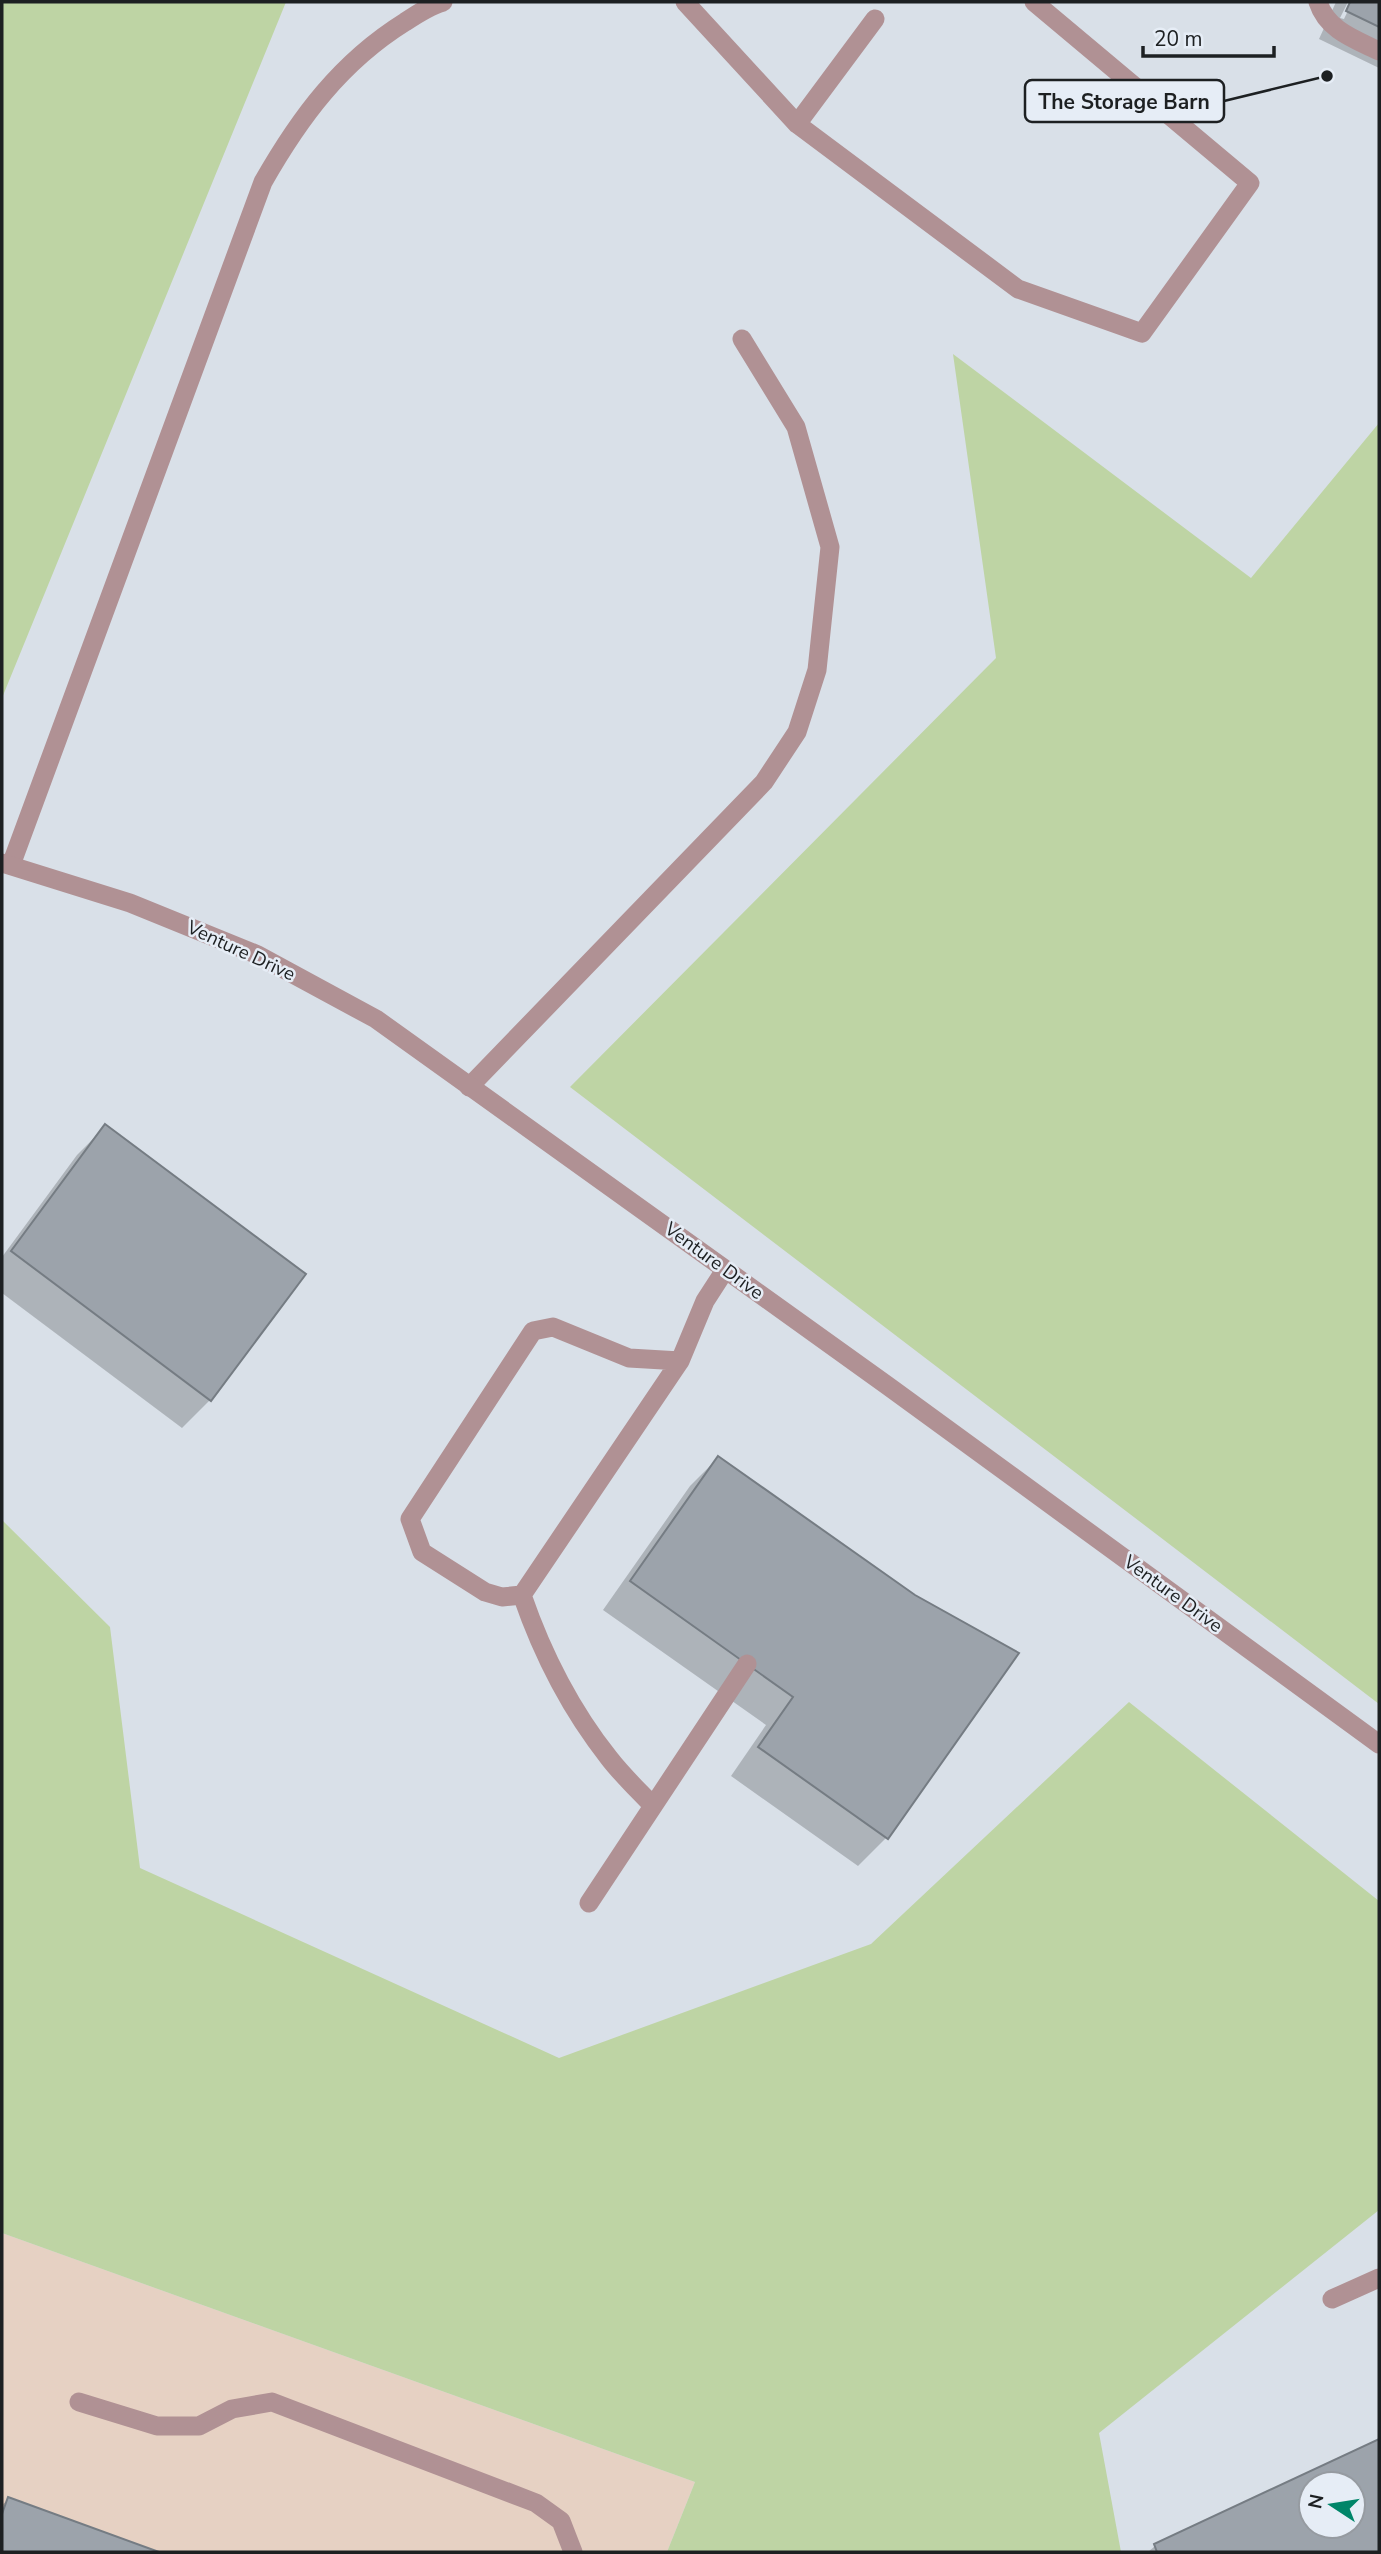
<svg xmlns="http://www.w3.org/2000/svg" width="1381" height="2554" viewBox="0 0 1381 2554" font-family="'Nunito Sans',sans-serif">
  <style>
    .industrial { fill: #e6d1c3 }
    .green { fill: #bed4a4 }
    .shadow { fill: #0003; fill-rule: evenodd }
    .building { fill: #9ca3ab; stroke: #757c83; stroke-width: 2; fill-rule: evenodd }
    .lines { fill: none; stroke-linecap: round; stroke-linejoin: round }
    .service { stroke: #b09194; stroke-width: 19 }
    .minor { stroke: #b09194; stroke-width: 19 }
    .labels { text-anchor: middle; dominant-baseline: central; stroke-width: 5; stroke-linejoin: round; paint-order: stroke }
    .street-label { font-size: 19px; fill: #1d2022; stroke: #e6edf6 }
    .leader { fill: none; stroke: #1d2022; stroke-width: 2.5 }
    .callout-dot { fill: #1d2022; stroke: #e6edf6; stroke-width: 2.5 }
    .callout { fill: #e6edf6; stroke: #1d2022; stroke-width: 2.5 }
    .callout-label { font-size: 21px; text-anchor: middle; font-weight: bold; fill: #1d2022 }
  </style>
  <rect width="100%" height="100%" fill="#d9e0e8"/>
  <path class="industrial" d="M2,2233L695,2482L667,2552H2Z"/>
  <path class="green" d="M2,2H286L2,698Z
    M953,354L1251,578L1379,423V1704L570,1087L996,658Z
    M2,1520L110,1627L140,1868L559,2058L871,1944L1129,1702L1379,1901V2210L1099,2433L1121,2552H667L695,2482L2,2233Z"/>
  <path class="shadow" d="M1336,2H1348L1340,18L1344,19L1352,2H1379V68L1319,39Z
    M105,1127L210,1400L182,1428L2,1293V1257L77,1155Z
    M718,1458L886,1838L858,1866L731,1776L766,1725L603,1610L690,1486Z
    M1379,2440V2552H1148L1155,2546ZM1311,2484H1353V2526H1311Z
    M9,2499L154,2552H2V2505Z"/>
  <path class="building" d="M1350,2H1379V27L1346,11Z
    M105,1124L306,1274L211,1401L11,1251Z
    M718,1456L915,1595L1019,1653L888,1839L758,1747L793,1697L630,1581Z
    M1379,2439V2552H1157L1154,2544ZM1311,2484H1353V2526H1311Z
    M8,2497L159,2552H2V2514Z"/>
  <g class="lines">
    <path class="service" d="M685,2L797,124L1018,289L1142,333L1250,183L1034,2
      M1318,2C1327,30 1354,39 1379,51
      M797,124L875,19
      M11,865L263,182C300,117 341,62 405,22C417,14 429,6 443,2
      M469,1087L764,782L797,732L817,670L830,547L796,427L742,339
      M680,1361L522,1595L502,1597L485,1592L422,1552L410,1519L533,1331L553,1327L629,1358L680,1361L705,1301L725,1270
      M522,1595C542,1653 571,1710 609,1758C622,1775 638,1790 653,1806
      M589,1903L747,1664
      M1332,2299L1379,2278
      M79,2402L157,2426H199L232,2409L272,2402L536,2503L561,2521L573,2552"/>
    <path class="minor" d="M2,863L130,903L258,955L376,1019L888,1386L1379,1744"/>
  </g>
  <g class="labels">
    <g class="street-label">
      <text transform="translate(241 951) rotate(25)">Venture Drive</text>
      <text transform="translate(714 1261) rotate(36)">Venture Drive</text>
      <text transform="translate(1173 1594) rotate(36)">Venture Drive</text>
    </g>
  </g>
  <path class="leader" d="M1327 76L1224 101"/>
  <circle class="callout-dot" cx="1327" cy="76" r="7"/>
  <rect class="callout" x="1025" y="80" width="199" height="42" rx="7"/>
  <g class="callout-label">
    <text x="1124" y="109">The Storage Barn</text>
  </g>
  <rect width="1381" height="2554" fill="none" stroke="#1d2022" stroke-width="7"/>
  <g transform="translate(1332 2505) rotate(282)"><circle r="33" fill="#e6edf6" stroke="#969ba1" stroke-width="2"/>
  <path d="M0-5L12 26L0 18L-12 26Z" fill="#008569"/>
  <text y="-10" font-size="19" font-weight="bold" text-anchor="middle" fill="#1d2022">N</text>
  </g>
  <path d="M1143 46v10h131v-10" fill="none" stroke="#1d2022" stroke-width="3.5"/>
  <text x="1154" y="46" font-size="21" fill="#1d2022" stroke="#e6edf6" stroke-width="5" paint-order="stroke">20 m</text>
</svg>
